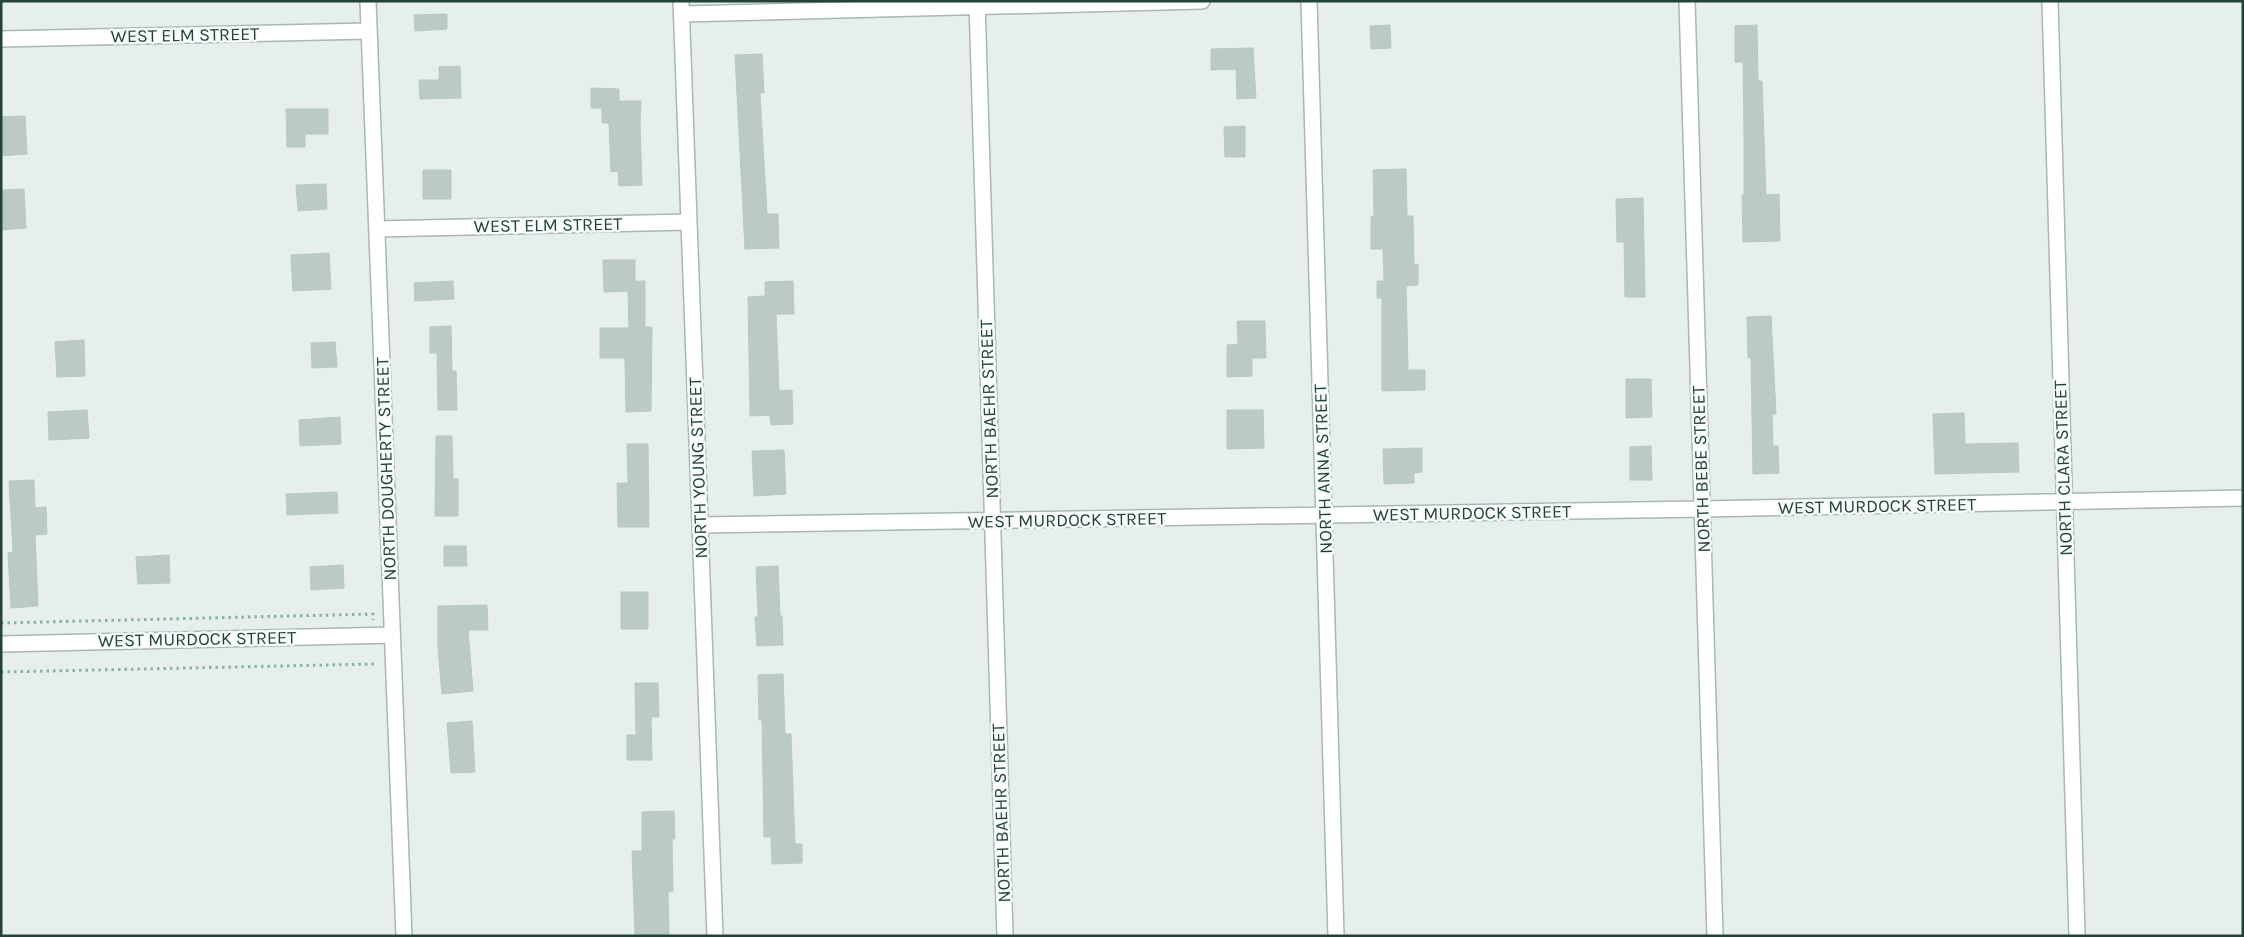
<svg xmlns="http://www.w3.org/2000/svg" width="2244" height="937" viewBox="0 0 2244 937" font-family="Karla,sans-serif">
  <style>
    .building { fill: #bbcac4; stroke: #b8c9c2 }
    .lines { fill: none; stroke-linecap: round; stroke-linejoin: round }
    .minor-casing { stroke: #a8b8b2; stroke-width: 18 }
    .path { stroke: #86b3a5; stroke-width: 3; stroke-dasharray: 2.5 4; stroke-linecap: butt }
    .minor { stroke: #fff; stroke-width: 15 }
    .labels { text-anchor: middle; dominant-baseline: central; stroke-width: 5; stroke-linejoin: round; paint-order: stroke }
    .street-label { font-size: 18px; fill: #24423a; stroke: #f7fbf9 }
  </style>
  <rect width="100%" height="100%" fill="#e6efeb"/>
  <path class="building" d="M447,14V29L415,31L414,15Z
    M1390,25L1391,48L1371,49L1370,26Z
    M1757,25L1758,81H1762L1766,195L1779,194L1780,241L1743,242L1742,195H1744V135L1743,62H1735V26Z
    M1253,48L1256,98L1237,99L1236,69L1211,70V49Z
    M762,54L764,93H760L767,214H778L779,248L745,249L735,55Z
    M460,66L461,98L420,99L419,80H439V67Z
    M591,88L619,89V101H641L640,123L642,185L619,186L618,171L611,172L609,123H602V108H591Z
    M286,109H328V134H305V147H287Z
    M25,116L27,154L1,156V117Z
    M1245,126V157H1225L1224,127Z
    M1406,169L1407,216H1413L1414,265L1418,264V285L1406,286L1408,370H1425V390L1382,391V298H1377V281H1384L1383,249H1371V217L1374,216L1373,170Z
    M423,170H451V199H423Z
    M326,184L327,209L298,211L296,185Z
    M24,189L26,228L1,230V190Z
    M1643,198L1645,297H1625L1624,242H1617L1616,199Z
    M329,253L331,289L293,291L291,255Z
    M603,260H635V281H645V327H652L651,411L626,412L625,358H600V328H629L628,291L604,292Z
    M453,281L454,299L415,301L414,283Z
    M793,281L794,314H776L779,391L792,390L793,424L771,425L770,415L750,416L748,297L765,296V282Z
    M1771,316L1776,414H1772L1773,446H1778L1779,473L1753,474L1751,358H1748L1747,317Z
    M1237,321H1265L1266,358H1252V376L1227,377V345L1238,344Z
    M451,326L452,371H456L457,410H438L437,353H430V327Z
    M84,340L85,376L57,377L55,342Z
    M335,342L337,367L312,368L311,343Z
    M1626,379H1651L1652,417L1626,418Z
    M87,410L89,438L49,440L48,412Z
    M1227,410H1263L1264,448L1227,449Z
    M1964,413L1965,444L2018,443L2019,472L1935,474L1933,414Z
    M340,417L341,444L300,446L299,420Z
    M436,436H452L453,479H458V516H435Z
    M627,444H648L649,527H618L617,483H628Z
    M1651,446L1652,480H1630V447Z
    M1422,448V472L1414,473V483L1384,484L1383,449Z
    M784,450L786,494L754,496L752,451Z
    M34,480L35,508L46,507L47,534L35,535L38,606L11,608L8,553L13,552L9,481Z
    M337,492L338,513L287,515L286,494Z
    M444,546H466L467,566H444Z
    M169,555L170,583L138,584L136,557Z
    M343,565L344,588L311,590L310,567Z
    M778,566L780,616H782L783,645L757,646L755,617H758L756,567Z
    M621,592H648V629H621Z
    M487,605L488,630H468L473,691L442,694L438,648V606Z
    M783,674L785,734H791L795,844H802V863L772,864L771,837H764L762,720H759L758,675Z
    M635,683H658L659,717H651L652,760H627V735H636Z
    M472,721L475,772L451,773L447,723Z
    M674,811L675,839H672L673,891L668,892L669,936H635L632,851H642V812Z"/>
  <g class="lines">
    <defs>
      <path id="minor" d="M368,1L404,936
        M681,1L715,936
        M977,1L1005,936
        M1309,1L1336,936
        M1687,1L1715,936
        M2050,1L2077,936
        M682,14L1202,1
        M1,39L369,31
        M377,229L689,222
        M700,525L1702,509L2243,498
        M1,644L392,635"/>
    </defs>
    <use href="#minor" class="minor-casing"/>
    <path class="path" d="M1,623L373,614V620
      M1,672L375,664V661"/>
    <use href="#minor" class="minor"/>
  </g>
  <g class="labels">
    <g class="street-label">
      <text transform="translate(185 35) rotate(-1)">WEST ELM STREET</text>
      <text transform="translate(548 225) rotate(-1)">WEST ELM STREET</text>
      <text transform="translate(989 409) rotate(-92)">NORTH BAEHR STREET</text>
      <text transform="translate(698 468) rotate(-92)">NORTH YOUNG STREET</text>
      <text transform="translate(2063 468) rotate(-92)">NORTH CLARA STREET</text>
      <text transform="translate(386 469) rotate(-92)">NORTH DOUGHERTY STREET</text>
      <text transform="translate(1323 469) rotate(-92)">NORTH ANNA STREET</text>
      <text transform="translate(1701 469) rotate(-92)">NORTH BEBE STREET</text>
      <text transform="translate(1877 506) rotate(-1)">WEST MURDOCK STREET</text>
      <text transform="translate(1472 513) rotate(-1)">WEST MURDOCK STREET</text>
      <text transform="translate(1067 520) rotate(-1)">WEST MURDOCK STREET</text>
      <text transform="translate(197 639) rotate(-1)">WEST MURDOCK STREET</text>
      <text transform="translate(1001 813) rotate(-92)">NORTH BAEHR STREET</text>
    </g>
  </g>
  <rect width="2244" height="937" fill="none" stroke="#24423a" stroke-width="5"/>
</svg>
